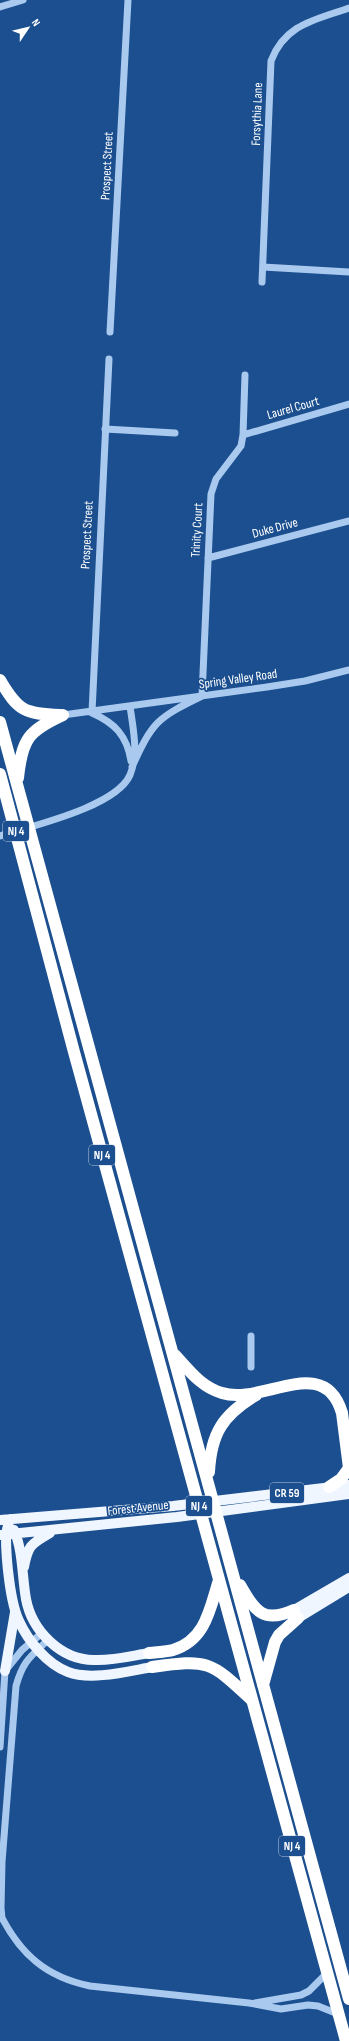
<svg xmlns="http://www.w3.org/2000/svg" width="349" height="2041" viewBox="0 0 349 2041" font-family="'Sofia Sans Condensed',sans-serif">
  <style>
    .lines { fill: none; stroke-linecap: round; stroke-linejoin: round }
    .minor { stroke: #a9c9ee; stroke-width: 7 }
    .major { stroke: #f0f6ff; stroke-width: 10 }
    .highway { stroke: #fff; stroke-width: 12 }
    .labels { text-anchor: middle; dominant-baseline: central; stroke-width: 3.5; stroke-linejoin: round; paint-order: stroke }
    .shield { fill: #1b4f8f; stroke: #bbcadd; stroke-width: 1 }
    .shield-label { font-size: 12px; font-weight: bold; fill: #fff }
    .street-label { font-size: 13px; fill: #fff; stroke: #1b4f8f }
  </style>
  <rect width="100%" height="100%" fill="#1b4f8f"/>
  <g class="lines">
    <path class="minor" d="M0,7L23,0
      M263,267L349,272
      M262,282L271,61C285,24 315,20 349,8
      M110,332L128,0
      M105,429L175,433
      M243,435L349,404
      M208,558L349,521
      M92,712L109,359
      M92,713C115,723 127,736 131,761
      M63,715L267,687L305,681L349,670
      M132,767C153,721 157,718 202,696L211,494L216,479L241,446L243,435L245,375
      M0,836C31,826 116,807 130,775C139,753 133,729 130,706
      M251,1336V1367
      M0,1747L5,1671L22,1650L42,1633
      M0,1914C20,1954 46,1977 90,1986L249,2003L281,2009L308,2005L318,2006L338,2014
      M2,1918L1,1908L2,1862L16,1686C23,1661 30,1657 48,1640
      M255,2003L301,1995L309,1991L327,1973"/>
    <path class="major" d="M10,1519C8,1525 6,1531 6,1537C6,1558 10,1602 19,1621C28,1641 47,1664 68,1672C91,1681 129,1671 152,1667
      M0,1520L173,1506L349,1485
      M14,1530C23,1550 22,1577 26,1599C32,1631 61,1660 94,1660C112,1661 131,1656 149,1653
      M0,1535L177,1517L349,1494
      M24,1567C28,1545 31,1544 50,1533
      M294,1610L349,1578
      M298,1618L349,1587
      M5,1671L15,1612"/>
    <path class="highway" d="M0,680C18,711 25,714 60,715
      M0,722L349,1999
      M0,774L74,1052L346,2041
      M18,778C22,739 28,731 63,715
      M175,1355C189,1370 201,1387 222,1393C262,1406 324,1352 342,1413L349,1468
      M209,1472C211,1433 223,1415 256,1395
      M329,1487L341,1479L349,1468
      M240,1585C255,1611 263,1624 294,1610
      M149,1653C157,1652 166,1652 173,1650C206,1640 210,1608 219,1580
      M152,1667C209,1659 210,1661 252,1700
      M263,1685L275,1642L279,1635L298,1618"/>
  </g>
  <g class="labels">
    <g class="shield">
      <rect x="3" y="821" width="26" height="20" rx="3"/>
      <rect x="89" y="1145" width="26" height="20" rx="3"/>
      <rect x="270" y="1483" width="34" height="20" rx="3"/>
      <rect x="186" y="1496" width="26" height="20" rx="3"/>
      <rect x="279" y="1836" width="26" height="20" rx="3"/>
    </g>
    <g class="shield-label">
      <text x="16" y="831">NJ 4</text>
      <text x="102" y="1155">NJ 4</text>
      <text x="287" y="1493">CR 59</text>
      <text x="199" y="1506">NJ 4</text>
      <text x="292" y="1846">NJ 4</text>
    </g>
    <g class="street-label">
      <text transform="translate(257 114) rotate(-88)">Forsythia Lane</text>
      <text transform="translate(107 166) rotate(-87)">Prospect Street</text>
      <text transform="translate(293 408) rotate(-16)">Laurel Court</text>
      <text transform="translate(275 528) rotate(-15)">Duke Drive</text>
      <text transform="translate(197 530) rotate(-87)">Trinity Court</text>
      <text transform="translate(87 535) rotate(-87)">Prospect Street</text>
      <text transform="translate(238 679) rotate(-8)">Spring Valley Road</text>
      <text transform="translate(138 1508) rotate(-6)">Forest Avenue</text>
    </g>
  </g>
  <g transform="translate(28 28) rotate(55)" stroke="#1b4f8f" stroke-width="3" paint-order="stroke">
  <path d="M0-3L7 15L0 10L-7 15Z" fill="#ffffff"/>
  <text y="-6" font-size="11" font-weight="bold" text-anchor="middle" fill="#ffffff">N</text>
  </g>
</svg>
